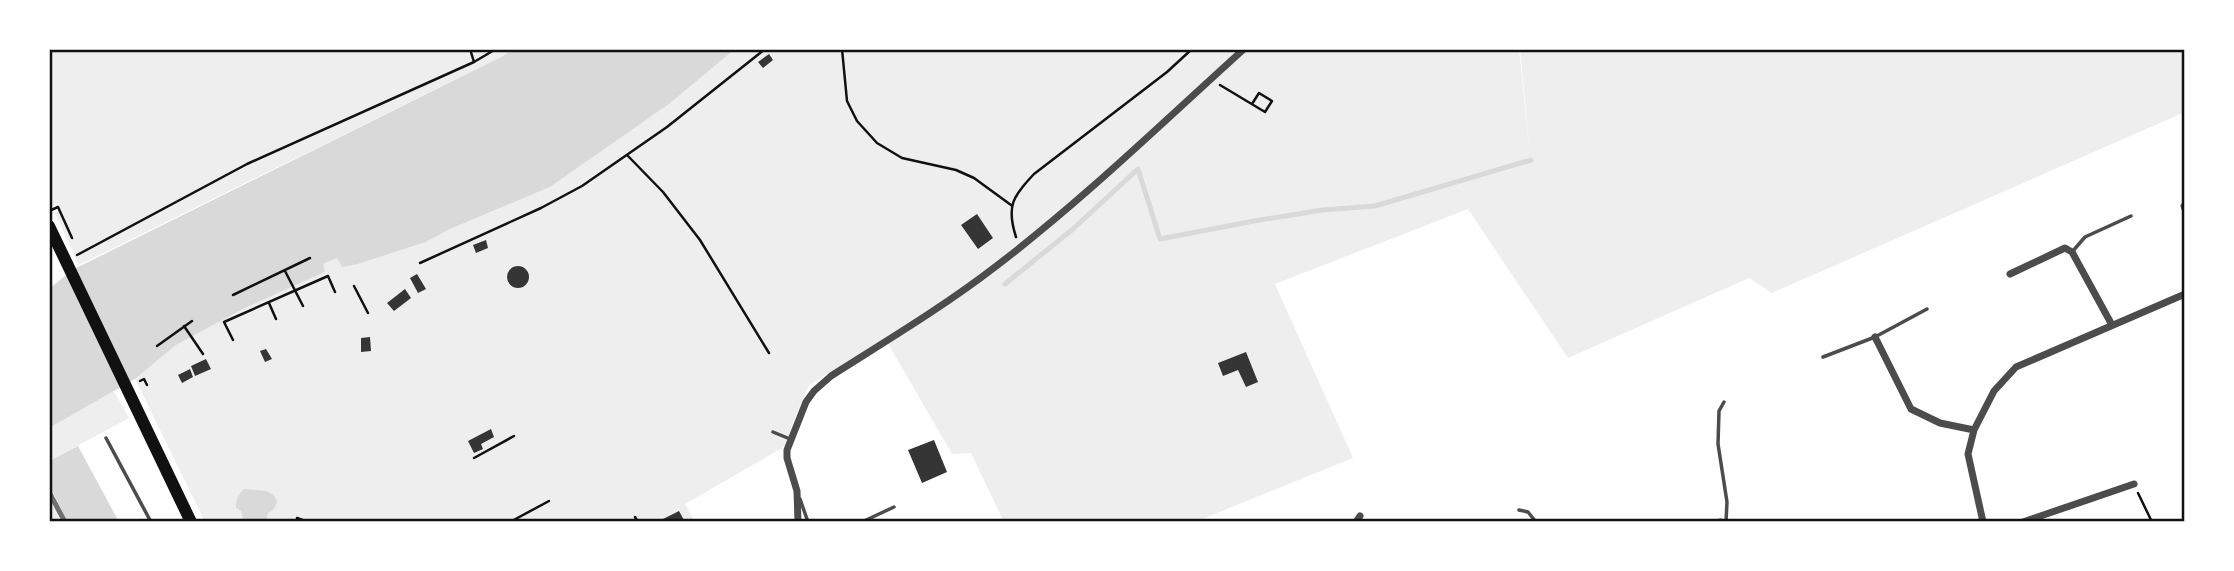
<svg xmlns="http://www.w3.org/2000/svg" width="2234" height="571" viewBox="0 0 2234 571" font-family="Ubuntu,sans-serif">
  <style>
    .green { fill: #eee }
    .water { fill: #d9d9d9 }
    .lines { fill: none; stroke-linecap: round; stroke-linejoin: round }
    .stream { stroke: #d9d9d9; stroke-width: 5 }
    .building { fill: #353535 }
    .path { stroke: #111; stroke-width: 2.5 }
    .service { stroke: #4c4c4c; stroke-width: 3.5 }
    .minor { stroke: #4c4c4c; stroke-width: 7 }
    .primary { stroke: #111; stroke-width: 12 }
    .rail { stroke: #707070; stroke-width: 5 }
    .neatline { fill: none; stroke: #111; stroke-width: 2.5 }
  </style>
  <rect width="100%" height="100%" fill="#fff"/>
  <path class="green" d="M49,49H430L432,53L439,49H513L503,56L79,265L55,213L59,210L57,204L52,206L49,200Z
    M735,49H1519L1530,155L1520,49H2185V112L1772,293L1749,278L1568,358L1468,209L1275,284L1353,458L1195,522H1004L971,453L952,454L886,340L912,322L809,385L790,429L789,444L685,504L695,522H205L135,379L176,345L245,308L325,272L322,264L337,258L342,266L358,264L426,242L450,229L550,187L669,104Z
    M114,391L129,418L51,460L49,458V428Z
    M49,485L68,522H49Z"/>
  <path class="water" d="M513,49H735L669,104L550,187L450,229L426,242L358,264L342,267L337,258L323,264L325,272L245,308L176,345L135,379L49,428V289L72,270L503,56Z
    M78,446L119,522H68L49,485V458L51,460Z
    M244,489L266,491L274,495L277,502L274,509L268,513L266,522L244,521L241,511L236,508C236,500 238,494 244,489Z"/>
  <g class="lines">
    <path class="stream" d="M1005,284L1073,229L1138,169L1160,239L1254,221L1322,210L1375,206L1531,160"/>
  </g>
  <path class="building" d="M769,54L773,60L763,68L758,62Z
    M977,214L993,238L978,249L961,225Z
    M486,240L488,248L476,253L473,245Z
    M507 277a11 11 0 1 1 22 0a11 11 0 1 1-22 0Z
    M417,274L426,289L418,293L410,278Z
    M405,289L411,298L394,311L387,303Z
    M370,337L371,351L361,352V338Z
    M266,349L272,359L265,362L260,351Z
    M1246,352L1258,382L1246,387L1238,370L1223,376L1218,363Z
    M206,359L211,369L195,376L191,366Z
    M190,369L193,377L182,383L178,375Z
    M491,429L494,437L481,444L483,449L474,453L468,441Z
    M934,440L947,472L922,483L908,450Z
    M679,511L685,522H657Z"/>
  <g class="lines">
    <path class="path" d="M470,49L474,62
      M842,49L847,101L857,121L877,143L902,158L956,170L974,178L1011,205
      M1220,85L1265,112L1272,101L1259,93L1252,104
      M627,155L663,192L700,240L769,353
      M49,211L58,207L72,238
      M1016,237C1006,206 1013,196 1034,174L1167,72L1192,49
      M77,255L247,164L474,62L496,49
      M420,263L541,208L582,186L667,127L765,49
      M285,271L303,306
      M354,286L368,313
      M233,295L310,258
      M269,303L276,319
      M184,326L203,354
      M233,340L224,322L328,276L335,292
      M157,346L192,321
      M140,381L144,379L147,385
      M474,458L514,436
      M2138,493L2152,522
      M635,517L638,522
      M297,518L308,522
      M510,522L549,501"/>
    <path class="service" d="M2072,252L2085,237L2131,216
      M1823,357L1875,337L1927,309
      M1724,402L1719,411L1718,444L1727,502L1726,522
      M773,432L790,439
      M106,438L151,522
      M800,499L808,522
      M1519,510L1528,512L1536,522
      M862,522L894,507"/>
    <path class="minor" d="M2184,206L2185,209
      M2010,274L2065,248L2072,252L2112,325
      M1875,337L1911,409L1940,423L1974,430
      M798,522L797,491L787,458V450L806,402L814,391L831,376C886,341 943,307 995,267C1083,200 1162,123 1244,49
      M1356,522L1360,516
      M1720,522H1721
      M1983,522L1968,454L1974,430L1994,391L2016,367L2185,294
      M2023,522L2134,484"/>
    <path class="primary" d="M49,226L191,522"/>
    <path class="rail" d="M49,492L65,522"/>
  </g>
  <rect width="2234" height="571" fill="none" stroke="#ffffff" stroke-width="102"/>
  <rect x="51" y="51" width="2132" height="469" class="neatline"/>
</svg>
